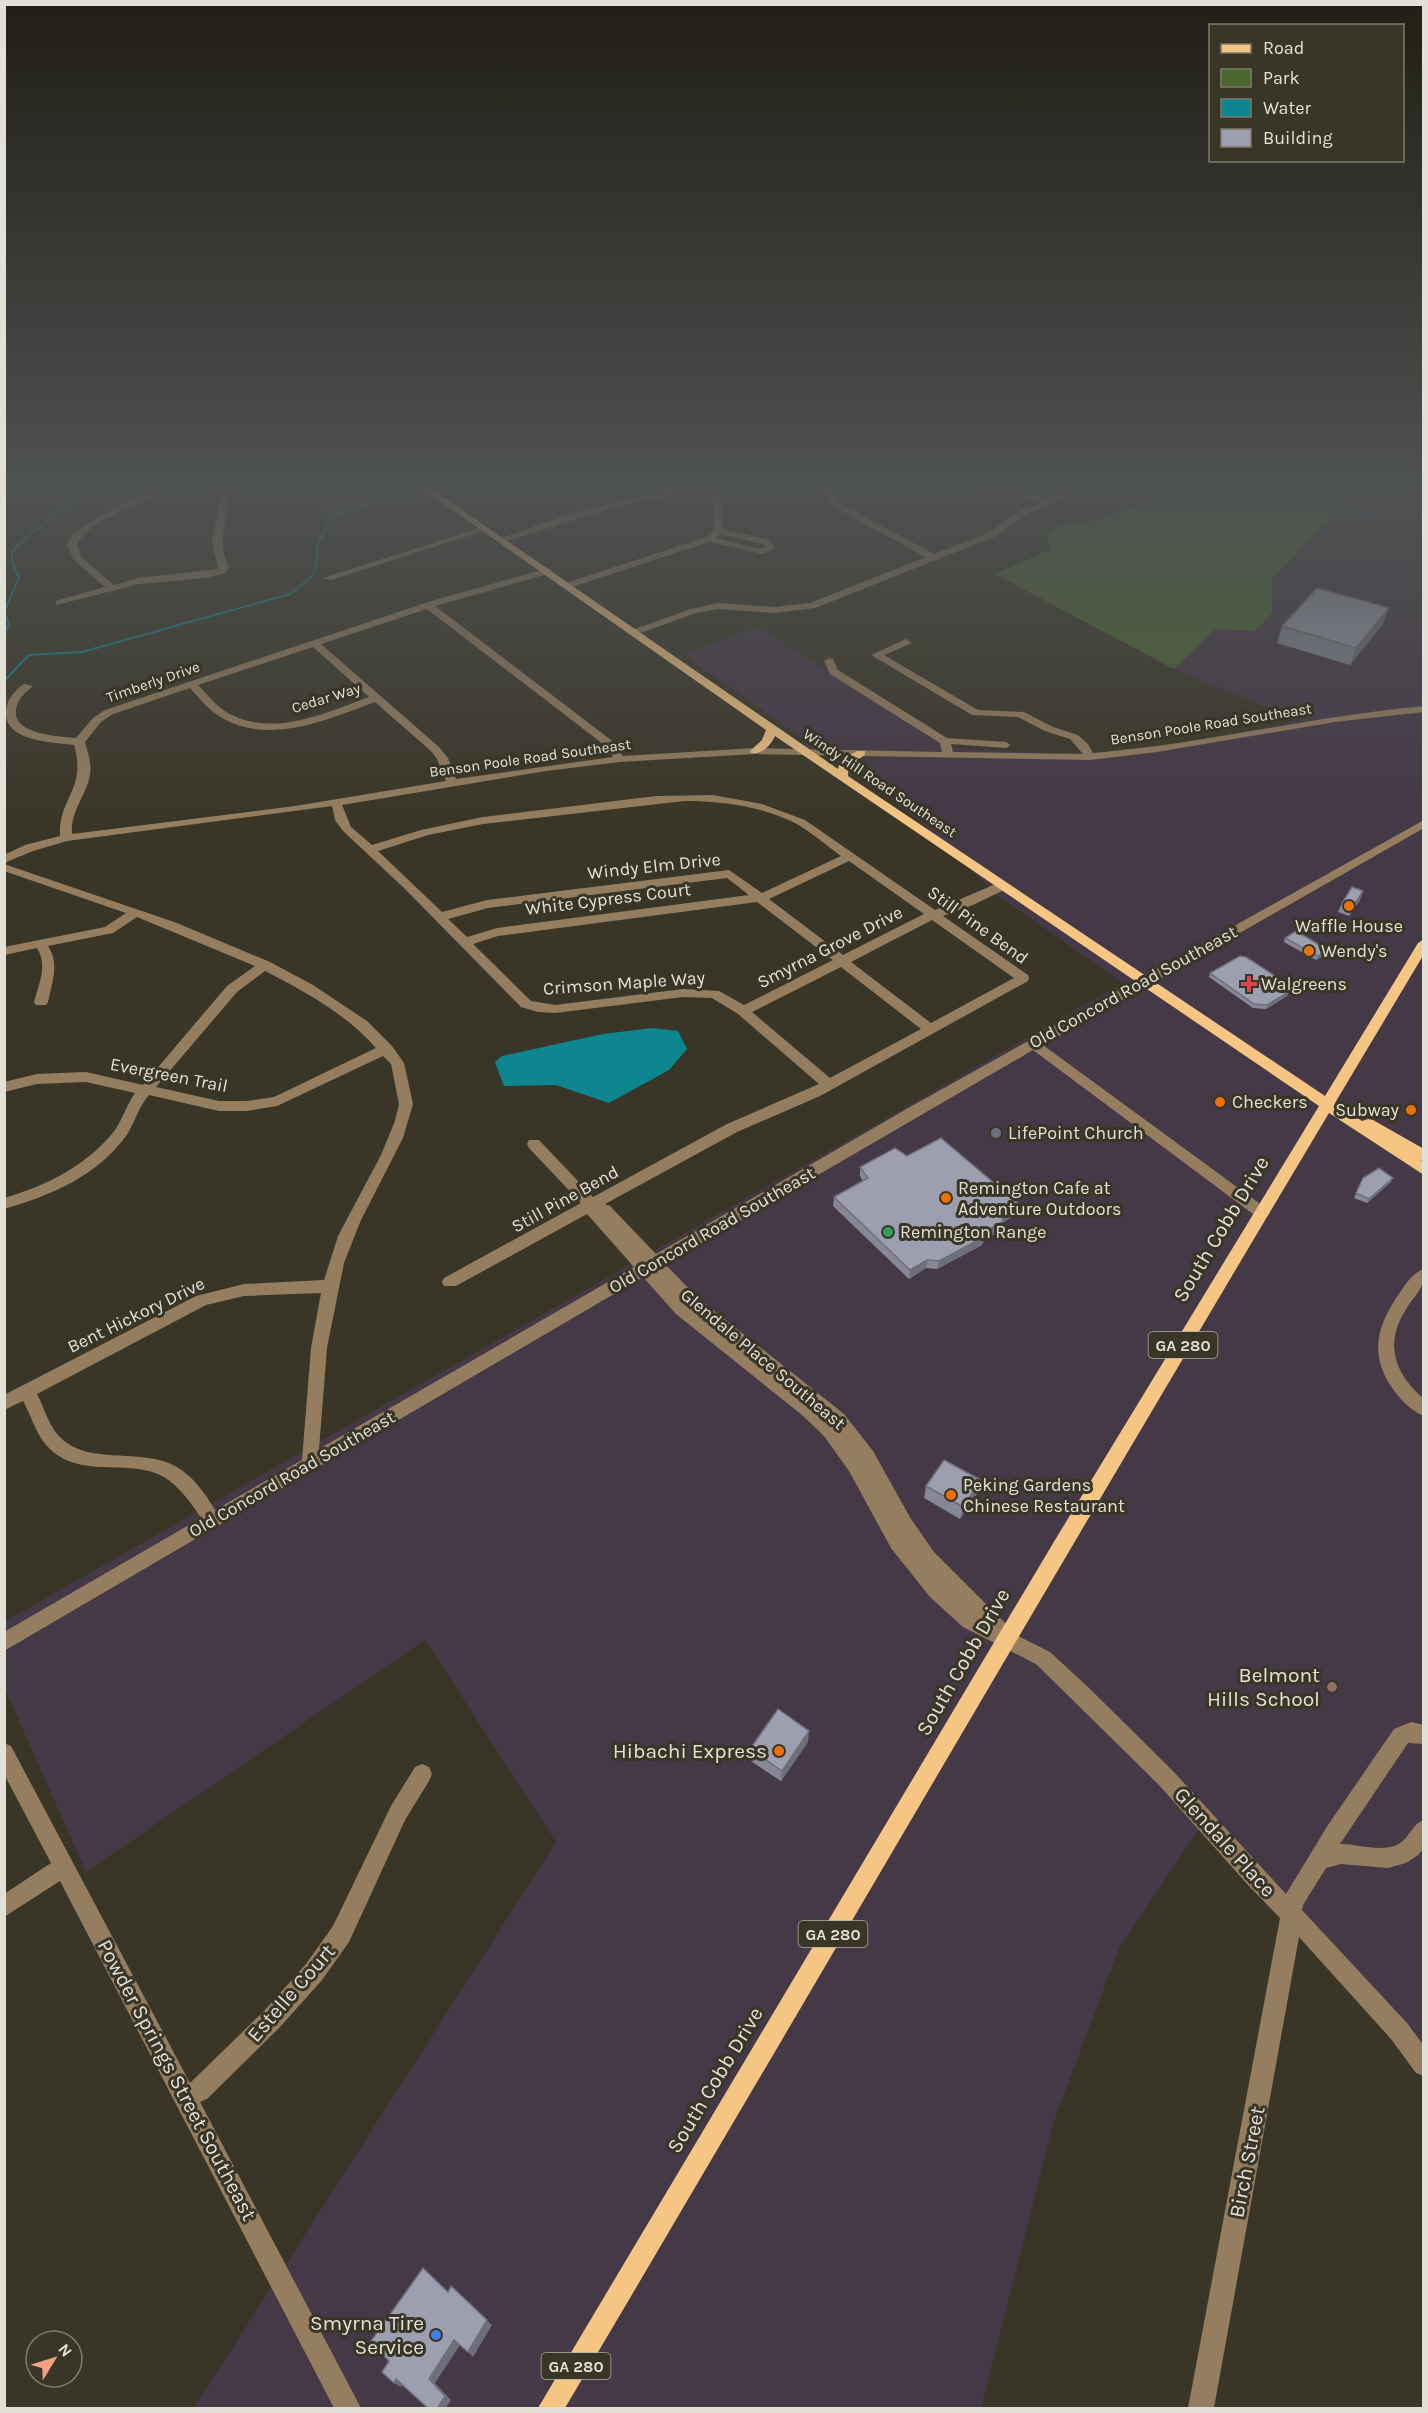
<svg xmlns="http://www.w3.org/2000/svg" width="1428" height="2413" viewBox="0 0 1428 2413" font-family="Karla,sans-serif">
  <style>
    .commercial { fill: #453847 }
    .green { fill: #4b6730 }
    .water { fill: #0e868f }
    .lines { fill: none; stroke-linecap: round; stroke-linejoin: round }
    .stream { stroke: #0e868f; stroke-width: 2 }
    .minor { fill: #957e5f; fill-rule: evenodd }
    .major { fill: #f5c683; fill-rule: evenodd }
    .wall { fill: #878897 }
    .shaded-wall { fill: #6e6f7b }
    .building { fill: #9d9eb0; stroke: #6e6f7b; stroke-width: 1.5 }
    .food-dot { fill: #e8710a; stroke: #3a3627; stroke-width: 2 }
    .health-dot { fill: #e0444e; stroke: #3a3627; stroke-width: 2 }
    .worship-dot { fill: #6b7280; stroke: #3a3627; stroke-width: 2 }
    .leisure-dot { fill: #2e9e5b; stroke: #3a3627; stroke-width: 2 }
    .education-dot { fill: #8d6e63; stroke: #3a3627; stroke-width: 2 }
    .shop-dot { fill: #3f7fe0; stroke: #3a3627; stroke-width: 2 }
    .labels { text-anchor: middle; dominant-baseline: central; stroke-width: 6; stroke-linejoin: round; paint-order: stroke }
    .far-street-label { font-size: 15px; fill: #e3e0d7; stroke: #3a3627 }
    .shield { fill: #3a3627; stroke: #b0ada2; stroke-width: 1.5 }
    .shield-label { font-size: 16px; font-weight: bold; fill: #e3e0d7 }
    .street-label { font-size: 18px; fill: #e3e0d7; stroke: #3a3627 }
    .poi-label { font-size: 18px; fill: #e3e0d7; stroke: #3a3627; text-anchor: start }
    .near-street-label { font-size: 21px; fill: #e3e0d7; stroke: #3a3627 }
    .near-poi-label { font-size: 21px; fill: #e3e0d7; stroke: #3a3627; text-anchor: end }
  </style>
  <rect width="100%" height="100%" fill="#3a3627"/>
  <path class="commercial" d="M290,483H403L408,486L328,511Z
    M1253,483H1423V2065L1205,1820L1119,1949L1055,2118L981,2408H194L556,1842L425,1640L86,1872L5,1689L4,1622L1123,983L997,895L928,828L853,770L833,757L781,745H812L683,654L758,627L949,748L1053,754L1116,752L1190,744L1300,720L1174,669L1215,629L1272,613V579L1275,575L1292,560L1339,511L1280,489Z"/>
  <path class="green" d="M1192,483H1253L1280,489L1339,510L1272,579V613L1255,631L1215,629L1174,669L995,574L1051,549L1047,534C1059,519 1078,525 1095,520C1128,511 1160,495 1192,483Z"/>
  <path class="water" d="M653,1028L678,1031L687,1049L669,1070L609,1103L556,1085L504,1086L495,1062L502,1056L603,1034Z"/>
  <g class="lines">
    <path class="stream" d="M1276,483L1372,520
      M452,490L547,495L584,483
      M4,612L19,578L12,561V552C33,526 67,517 80,483
      M4,613L9,623L4,635
      M4,681L29,655L82,652L290,594L310,578L316,569L318,543L327,524L335,515L383,500L420,498"/>
    <path class="minor" d="M164,483H174C152,502 87,518 77,545L81,557L114,585L138,578L218,569L212,539L221,496L205,483H214L226,492L258,483H270L229,496C227,523 216,542 229,567L225,573L206,578L139,584L56,605V601L105,587L74,560L67,545L73,533L117,506Z
      M811,483H932L928,486L831,487L839,503L934,554L988,533L1021,510L1040,503L1013,494L940,486L936,483H958L1014,489L1048,499L1077,488L1084,490L1027,514L994,537L815,608L775,613L719,609L696,613L635,635L630,632L632,630L691,609L719,603L775,607L810,603L926,557L833,507L822,488L717,489L722,505V529L769,540L775,548L763,554L709,542L569,588L566,587V583L706,537L714,530V505L709,490L633,502L504,542L496,540L576,512L658,491L712,484ZM720,534L763,544L765,547L759,549L716,538Z
      M483,527L490,529L331,580L323,578Z
      M548,568L553,571L551,573L435,606L615,743L623,756L755,748L942,752L940,743L830,674L824,661L829,658L833,659L838,670L947,738L1006,742L1011,745L1006,748L951,744L953,752L1083,754L1070,739L1045,731L1018,717L972,715L871,655L906,639L911,642L910,644L884,655L978,710L1024,712L1053,727L1078,735L1088,744L1093,753C1204,744 1313,716 1424,706V712L1335,722L1157,752L1090,760L755,754L620,762L546,771L342,805L351,827L372,845L421,830L483,817L656,796L713,795L762,804L805,820L935,910L998,883H1006V889L973,905L943,916L1028,975L1029,978L1028,981L820,1096L737,1132L605,1204L610,1206L656,1254L910,1107L1424,820V828L1043,1045L1267,1209L1270,1213L1267,1217H1257L1033,1050L665,1264L698,1298L844,1414L873,1451L911,1519L934,1552L1006,1624L1008,1631L1050,1652L1088,1687L1172,1770L1286,1894L1328,1825L1394,1729L1411,1722L1424,1725V1744L1408,1743L1340,1844C1359,1844 1389,1855 1404,1840C1411,1833 1413,1824 1424,1820V1848L1418,1855L1406,1863L1388,1868L1341,1864L1326,1868L1303,1905L1302,1910L1407,2023L1424,2046V2076L1416,2073L1391,2039L1299,1937L1214,2408H1188L1280,1918L1248,1885L1158,1784L1036,1664L963,1627L930,1597L891,1548L849,1471L824,1436L802,1415L676,1314L643,1277L4,1651V1632L201,1518C191,1503 180,1487 164,1477C129,1457 79,1481 47,1446C36,1434 31,1415 23,1401L4,1410V1395L196,1296L244,1284L324,1280L338,1236L381,1155L395,1121L399,1104L391,1064L383,1056L277,1106L247,1111H219L149,1095C138,1107 135,1123 126,1136C97,1176 50,1196 4,1209V1198C46,1186 88,1165 115,1130C123,1118 127,1104 135,1093L86,1082L37,1084L4,1092V1082L37,1074L86,1072L143,1085L227,986L255,966L137,917L113,933L48,946C60,964 52,982 48,1002L46,1005H36L34,1002C39,984 48,965 37,948L4,955V947L105,927L126,913L4,871V864L177,923L270,962L313,985L367,1021L392,1046L404,1063L413,1104L403,1138L361,1220L344,1263L327,1348L319,1449L634,1267L587,1214L456,1286H444L442,1282L444,1278L581,1203L529,1148L527,1144L529,1140H539L593,1197L727,1124L819,1084L738,1014L712,998L683,997L555,1013L538,1012L521,1007L404,888L343,831L335,820L332,806L67,841L33,851L4,863V855L25,845L60,836C58,798 87,790 74,745C53,742 3,742 6,710C7,699 15,690 24,684L33,686C29,690 23,694 20,699C0,734 56,736 76,738L93,718L105,710L425,603ZM427,609L607,747L613,757L456,779L448,758L439,747L321,644ZM313,647L369,697C328,712 277,736 234,716C219,710 209,696 198,685ZM190,688C200,699 210,712 224,719C271,745 329,719 375,702L431,751L437,759L446,781L295,806L72,834C70,812 86,796 90,775C92,764 88,753 85,742L101,722L113,714ZM684,801C722,801 760,806 795,823C811,832 826,845 841,856L762,893L729,870L487,900L442,912L378,851L428,835L483,824ZM849,861L924,914L843,955L769,899ZM727,878L749,895L497,928L467,937L448,919L488,908ZM757,902L833,960L744,1005L719,991L683,989L555,1005L531,1001L473,944L498,936ZM932,920L1014,978L931,1023L851,962ZM841,967L921,1029L830,1078L752,1012ZM265,971C306,992 346,1014 376,1048L274,1097L247,1101H219L156,1087L237,992ZM321,1293L311,1348L302,1460L215,1510C205,1493 193,1476 175,1466C140,1447 86,1467 58,1435C48,1424 44,1407 37,1394L206,1305L244,1296Z
      M1424,1269C1424,1292 1416,1292 1405,1311C1384,1345 1395,1374 1424,1399V1416C1413,1412 1402,1401 1395,1392C1368,1356 1376,1326 1401,1291C1406,1283 1414,1272 1424,1269Z
      M4,1743L11,1746L190,2083L264,2011L306,1964L333,1926L391,1806L415,1767L422,1764L429,1767L432,1774L429,1781L405,1820L349,1942L322,1980L280,2027L207,2099L200,2102L361,2408H334L60,1881L4,1917V1894L51,1863L4,1774Z"/>
    <path class="major" d="M414,483H423L838,769L840,761L857,751H865V755L849,765L848,776L1325,1096L1418,943L1424,939V954L1335,1103L1362,1121L1368,1119L1373,1120L1424,1149V1161L1420,1160L1424,1162V1175L1329,1113C1072,1543 820,1977 565,2408H538L1055,1540L1319,1106L775,736C771,745 762,755 751,753L750,751L762,740L766,730Z"/>
  </g>
  <path class="wall" d="M1383,624L1350,665L1277,643L1282,626Z
    M1360,900L1349,916L1338,912L1342,903Z
    M1285,938L1326,954L1316,960L1284,942Z
    M1210,973L1291,991L1288,993L1287,996L1266,1009L1253,1008L1209,977Z
    M907,1156L1017,1213L1002,1223L1000,1231L984,1240L982,1245L937,1269L926,1268L909,1279L833,1206L834,1197L863,1181L860,1176V1167Z
    M1363,1178L1391,1182L1367,1203L1354,1198Z
    M981,1480L978,1492L960,1519L924,1498L926,1486Z
    M808,1742L781,1781L749,1760L750,1749Z"/>
  <path class="shaded-wall" d="M1389,608L1383,624L1350,665L1356,648Z
    M1363,891L1360,900L1349,916L1353,907Z
    M1328,950L1326,954L1316,960L1318,956Z
    M1292,987L1287,996L1266,1009L1267,1005Z
    M1393,1178L1391,1182L1367,1203L1369,1199Z
    M1019,1204L1017,1213L1002,1223L1000,1231L984,1240L982,1245L937,1269L939,1261L986,1231L1003,1215Z
    M927,1260L926,1268L909,1279L910,1270Z
    M981,1480L978,1492L960,1519L963,1507Z
    M809,1731L808,1742L781,1781L782,1771Z
    M487,2320L492,2325L473,2357L468,2352Z
    M454,2340L460,2345L435,2383L451,2400L445,2409H437L429,2379Z
    M396,2379L403,2384L401,2387L394,2383Z"/>
  <path class="building" d="M1317,588L1389,608L1356,648L1282,626Z
    M1352,887L1363,891L1353,907L1342,903Z
    M1296,931L1328,950L1318,956L1285,938Z
    M1240,956L1246,957L1292,987L1286,990L1289,992L1267,1005L1254,1004L1210,973Z
    M941,1138L1019,1204L1003,1215L1002,1222L986,1231L984,1237L939,1261L927,1260L910,1270L834,1197L868,1178L860,1167L895,1148L907,1156Z
    M1379,1168L1393,1178L1369,1199L1356,1193L1363,1178Z
    M944,1460L981,1480L963,1507L926,1486Z
    M778,1709L809,1731L782,1771L750,1749Z
    M423,2268L448,2292L451,2286L487,2320L468,2352L454,2340L429,2379L445,2396L437,2409H429L396,2379L394,2383L382,2372L389,2361L371,2341Z"/>
  <linearGradient id="sky" x2="0" y2="1"><stop stop-color="#201e15"/><stop offset="0.59" stop-color="#4f5252"/><stop offset="1" stop-color="#4f5252" stop-opacity="0"/></linearGradient>
  <rect width="1428" height="820" fill="url(#sky)"/>
  <g class="food-dot">
    <circle cx="1349" cy="906" r="6"/>
    <circle cx="1309" cy="951" r="6"/>
    <circle cx="1220" cy="1102" r="6"/>
    <circle cx="1411" cy="1110" r="6"/>
    <circle cx="946" cy="1198" r="6"/>
    <circle cx="951" cy="1495" r="6"/>
    <circle cx="779" cy="1751" r="6"/>
  </g>
  <path class="health-dot" d="M1246 975h6v6h6v6h-6v6h-6v-6h-6v-6h6z"/>
  <circle class="worship-dot" cx="996" cy="1133" r="6"/>
  <circle class="leisure-dot" cx="888" cy="1232" r="6"/>
  <circle class="education-dot" cx="1332" cy="1687" r="6"/>
  <circle class="shop-dot" cx="436" cy="2335" r="6"/>
  <g class="labels">
    <g class="far-street-label">
      <text transform="translate(153 682) rotate(-19)">Timberly Drive</text>
      <text transform="translate(326 698) rotate(-17)">Cedar Way</text>
      <text transform="translate(1211 724) rotate(-9)">Benson Poole Road Southeast</text>
      <text transform="translate(530 758) rotate(-8)">Benson Poole Road Southeast</text>
      <text transform="translate(880 783) rotate(34)">Windy Hill Road Southeast</text>
    </g>
    <g class="shield">
      <rect x="1148.5" y="1332" width="69" height="26" rx="4.5"/>
      <rect x="798.5" y="1921" width="69" height="26" rx="4.5"/>
      <rect x="541.5" y="2353" width="69" height="26" rx="4.5"/>
    </g>
    <g class="shield-label">
      <text x="1183" y="1345">GA 280</text>
      <text x="833" y="1934">GA 280</text>
      <text x="576" y="2366">GA 280</text>
    </g>
    <g class="street-label">
      <text transform="translate(654 866) rotate(-6)">Windy Elm Drive</text>
      <text transform="translate(608 899) rotate(-7)">White Cypress Court</text>
      <text transform="translate(978 925) rotate(36)">Still Pine Bend</text>
      <text transform="translate(830 947) rotate(-27)">Smyrna Grove Drive</text>
      <text transform="translate(624 983) rotate(-4)">Crimson Maple Way</text>
      <text transform="translate(1133 987) rotate(-29)">Old Concord Road Southeast</text>
      <text transform="translate(169 1075) rotate(11)">Evergreen Trail</text>
      <text transform="translate(565 1199) rotate(-29)">Still Pine Bend</text>
      <text transform="translate(712 1230) rotate(-30)">Old Concord Road Southeast</text>
      <text transform="translate(136 1315) rotate(-26)">Bent Hickory Drive</text>
      <text transform="translate(763 1359) rotate(40)">Glendale Place Southeast</text>
      <text transform="translate(292 1474) rotate(-30)">Old Concord Road Southeast</text>
    </g>
    <g class="poi-label">
      <text x="1349" y="926" text-anchor="middle">Waffle House</text>
      <text x="1321" y="951">Wendy's</text>
      <text x="1261" y="984">Walgreens</text>
      <text x="1232" y="1102">Checkers</text>
      <text x="1399" y="1110" text-anchor="end">Subway</text>
      <text x="1008" y="1133">LifePoint Church</text>
      <text x="958" y="1188">Remington Cafe at<tspan x="958" dy="21">Adventure Outdoors</tspan></text>
      <text x="900" y="1232">Remington Range</text>
      <text x="963" y="1485">Peking Gardens<tspan x="963" dy="21">Chinese Restaurant</tspan></text>
    </g>
    <g class="near-street-label">
      <text transform="translate(1221 1229) rotate(-59)">South Cobb Drive</text>
      <text transform="translate(963 1662) rotate(-60)">South Cobb Drive</text>
      <text transform="translate(1225 1842) rotate(48)">Glendale Place</text>
      <text transform="translate(291 1993) rotate(-49)">Estelle Court</text>
      <text transform="translate(177 2080) rotate(62)">Powder Springs Street Southeast</text>
      <text transform="translate(715 2080) rotate(-59)">South Cobb Drive</text>
      <text transform="translate(1247 2162) rotate(-79)">Birch Street</text>
    </g>
    <g class="near-poi-label">
      <text x="1320" y="1675">Belmont<tspan x="1320" dy="24">Hills School</tspan></text>
      <text x="767" y="1751">Hibachi Express</text>
      <text x="424" y="2323">Smyrna Tire<tspan x="424" dy="24">Service</tspan></text>
    </g>
  </g>
  <rect width="1428" height="2413" fill="none" stroke="#e3e0d7" stroke-width="12"/>
  <rect x="1209" y="24" width="195" height="138" fill="#3a3627" stroke="#7e7a6d" stroke-width="1.5"/>
  <rect x="1221" y="44" width="30" height="9" fill="#f5c683" stroke="#7e7a6d" stroke-width="1.5"/>
  <text x="1263" y="54" font-size="18" fill="#e3e0d7">Road</text>
  <rect x="1221" y="69" width="30" height="18" fill="#4b6730" stroke="#7e7a6d" stroke-width="1.5"/>
  <text x="1263" y="84" font-size="18" fill="#e3e0d7">Park</text>
  <rect x="1221" y="99" width="30" height="18" fill="#0e868f" stroke="#7e7a6d" stroke-width="1.5"/>
  <text x="1263" y="114" font-size="18" fill="#e3e0d7">Water</text>
  <rect x="1221" y="129" width="30" height="18" fill="#9d9eb0" stroke="#7e7a6d" stroke-width="1.5"/>
  <text x="1263" y="144" font-size="18" fill="#e3e0d7">Building</text>
  <g transform="translate(54 2359) rotate(52)"><circle r="28" fill="#3a3627" stroke="#7e7a6d" stroke-width="1.5"/>
  <path d="M0-4.5L10 22L0 15L-10 22Z" fill="#f39f82"/>
  <text y="-9" font-size="16" font-weight="bold" text-anchor="middle" fill="#e3e0d7">N</text>
  </g>
</svg>
